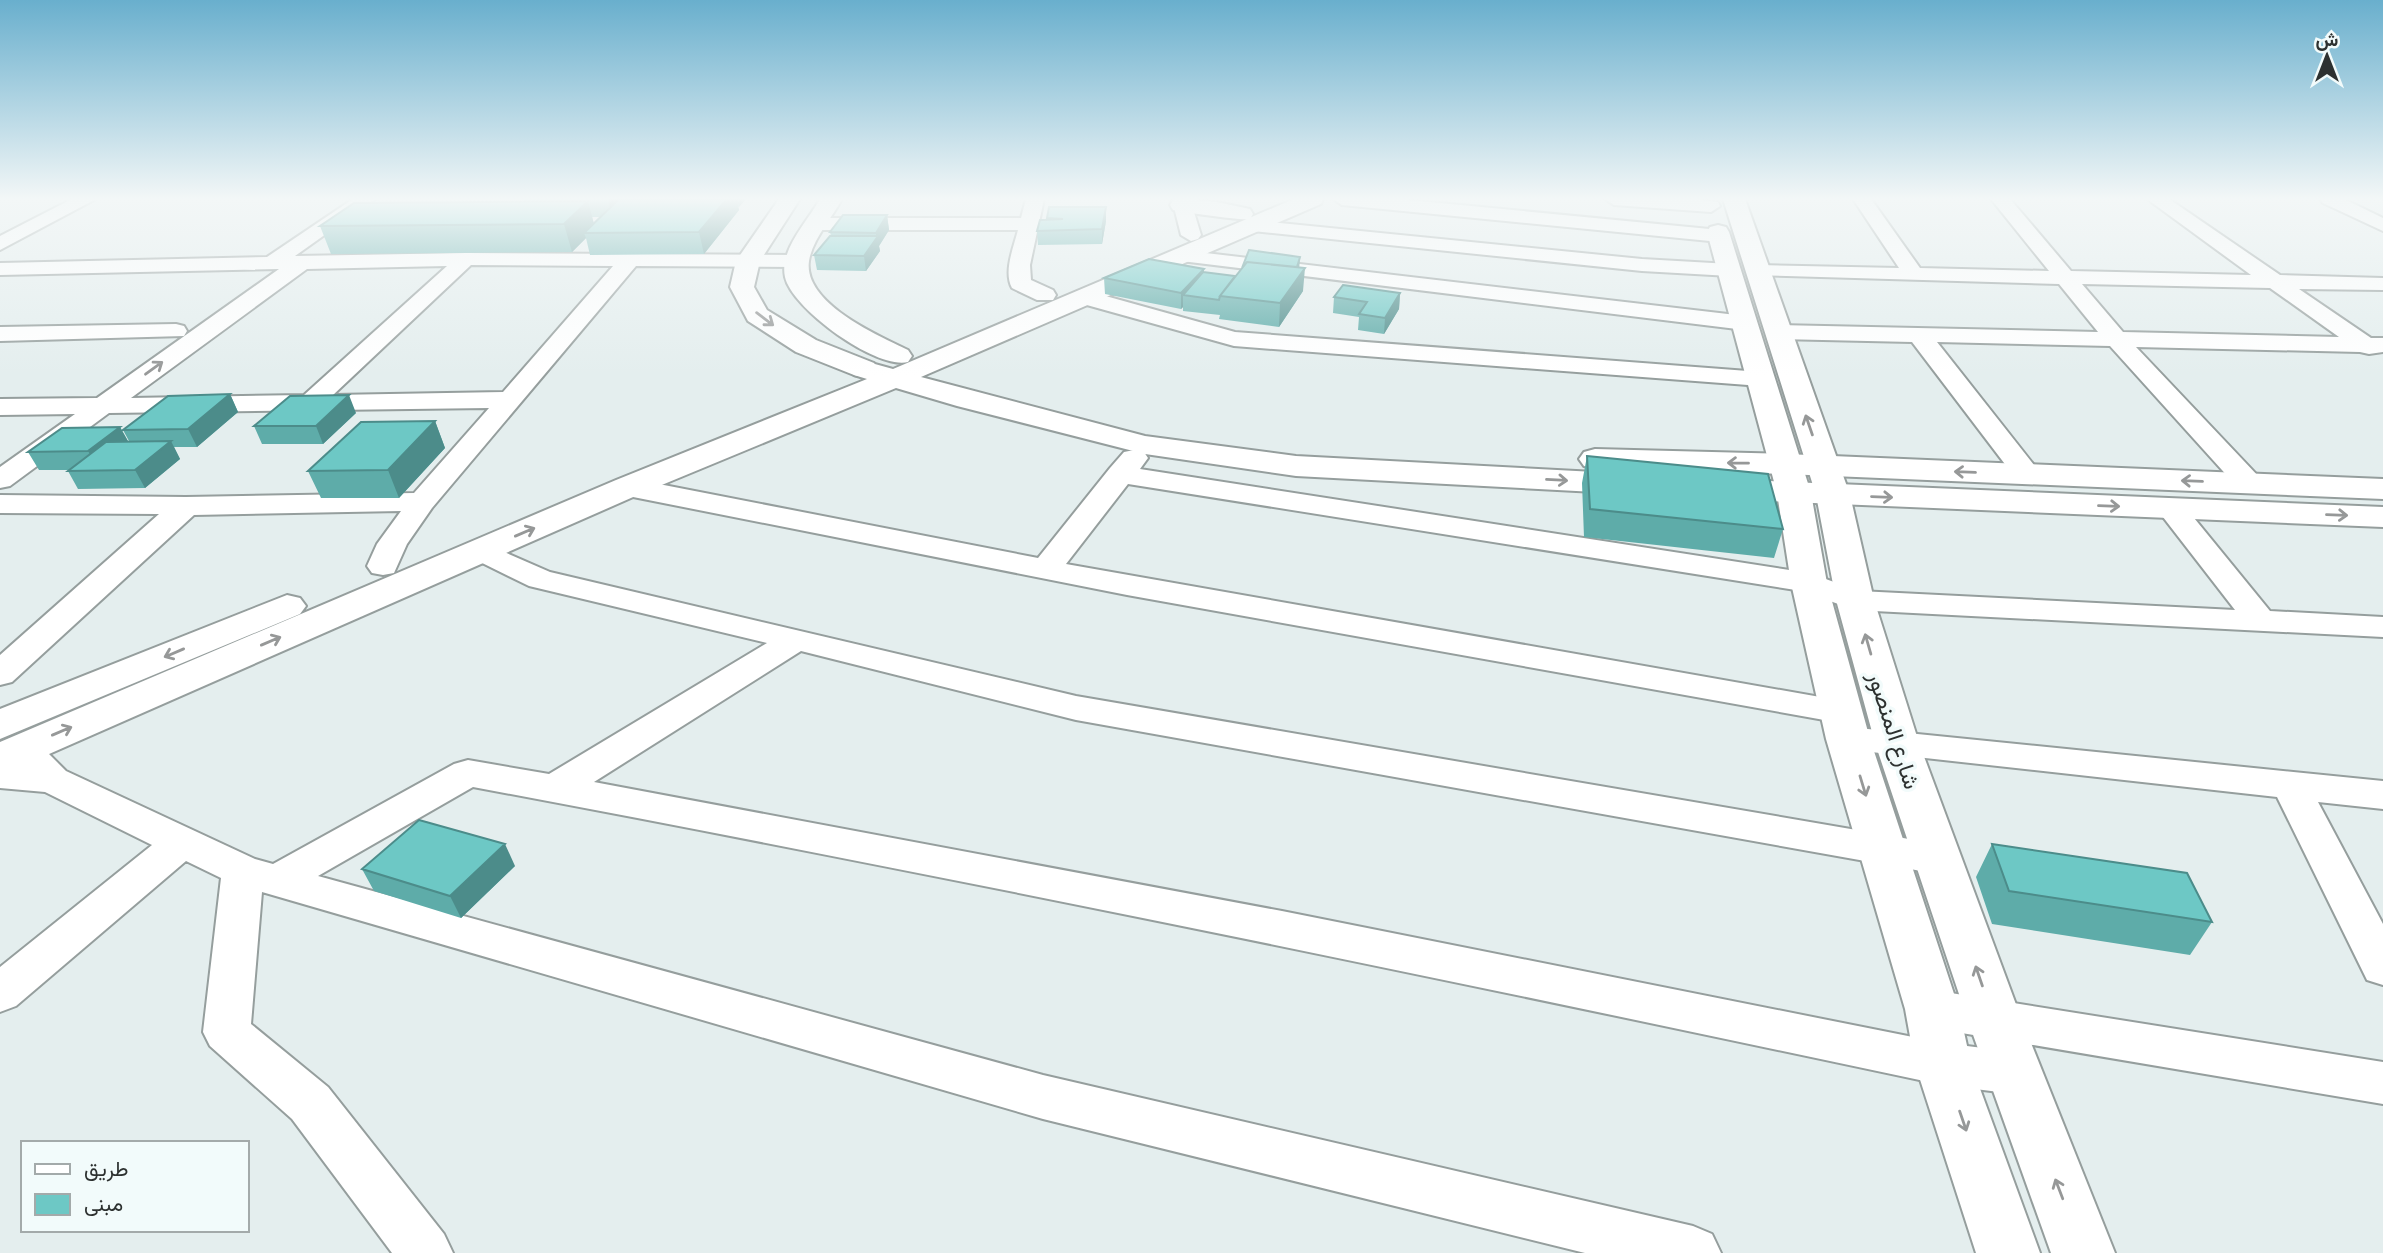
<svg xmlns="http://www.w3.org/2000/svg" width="2383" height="1253" viewBox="0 0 2383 1253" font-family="Barlow,Vazirmatn,sans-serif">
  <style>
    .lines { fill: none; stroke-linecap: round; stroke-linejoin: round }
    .minor-casing { stroke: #959e9d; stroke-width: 4 }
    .tertiary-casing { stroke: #959e9d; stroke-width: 4 }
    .secondary-casing { stroke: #959e9d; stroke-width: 4 }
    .primary-casing { stroke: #959e9d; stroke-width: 4 }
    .minor { fill: #fff; fill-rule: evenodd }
    .tertiary { fill: #fff; fill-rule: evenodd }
    .secondary { fill: #fff; fill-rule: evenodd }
    .primary { fill: #fff; fill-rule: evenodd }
    .wall { fill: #5eaca9; fill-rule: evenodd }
    .shaded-wall { fill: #4c8c8a }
    .building { fill: #6dc8c5; stroke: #4c8c8a; stroke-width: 2 }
    .oneway { stroke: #969898 }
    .labels { text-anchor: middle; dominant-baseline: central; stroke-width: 7; stroke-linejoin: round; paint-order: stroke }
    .street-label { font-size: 23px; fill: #2d3130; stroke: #f2fbfb }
  </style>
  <rect width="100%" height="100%" fill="#e4eeee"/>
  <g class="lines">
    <defs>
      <path id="minor" d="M72,199H96L0,250V236Z
        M353,199H375L295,256L466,253L797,255L804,257L807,261L804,265L797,267L636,266L432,508L407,544L394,573L383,575L372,573L367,566L377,544L401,511L194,515L12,682L0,685V655L159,514L0,513V495L186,497L414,493L489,408L109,413L10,486L0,488V467L75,414L0,415V399L97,398L279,269L0,275V263L267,257ZM471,265L613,266L503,392L333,395ZM447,266L304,395L131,398L307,269Z
        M1026,199H1044L1030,265L1031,280L1053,290L1056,295L1053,300H1037L1012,288C1003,272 1014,246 1018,230H818L808,224L818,218H1021Z
        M1172,199H1190L1201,235L1198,239L1191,241L1181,235Z
        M1333,199H1398L1720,230L1730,236L1720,242L1342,205Z
        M1605,199H1694L1718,202L1720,206L1711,212L1614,205Z
        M1853,199H1871L1920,268L2049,271L1991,199H2010L2071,271L2251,275L2147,199H2169L2280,275L2383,278V290L2299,289L2371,338H2383V352L2369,354L2360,352L2136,347L2260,478L2264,484L2260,490L2250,492L2240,490L2110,346L1937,342L2041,474L2037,480L2027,482L2017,480L1912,342L1778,339L1770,337L1766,332L1770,327L1778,325L2098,332L2059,284L1751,275L1748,271L1751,267L1758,265L1899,268ZM2082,284L2270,288L2339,337L2123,332Z
        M2320,199H2344L2383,218V231L2323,203Z
        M1250,220L1642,259L1730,264L1737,266L1740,270L1737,274L1730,276L1642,271L1243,230L1240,226Z
        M1180,250L1745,316L1753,318L1756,323L1753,328L1745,330L1173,260L1170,256L1173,252Z
        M1084,290L1235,332L1761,372L1770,374L1773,379L1770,384L1761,386L1234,346L1076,302L1073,297L1076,292Z
        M176,324L184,326L187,331L184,336L0,341V327Z
        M1134,450L1144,452L1148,458L1140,469L1809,573L1859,591L2235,610L2156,508L2161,502L2171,499L2181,502L2270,611L2383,617V637L1855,610L1802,591L1128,484L1066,564L1854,703L1859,711L1854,719L1841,723L1127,595L628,496L618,493L614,487L618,481L628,478L1038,558L1110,468L1124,452Z
        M481,542L550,572L1076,696L1938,844L1953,848L1959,859L1953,870L1938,874L1076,720L801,651L594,782L1282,911L1943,1043L2015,1052L2032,1058L2039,1073L2032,1088L2015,1094L1943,1085C1454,981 965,879 473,787L318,876L1043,1075L1693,1226L1712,1234L1721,1253H1585L1043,1119L262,892L251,1024L328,1087L444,1234L453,1253H392L292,1119L210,1046L203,1032L221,878L186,861L16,1006L0,1012V967L152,845L45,792L0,788V762L14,763L3,749L9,740L22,737L35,740L66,771L255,859L273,864L454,764L468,760L549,774L767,643L529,586L470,557L466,551L470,545Z
        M1848,727L2383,781V809L2318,802L2383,924V985L2367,980L2277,797L1835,748L1829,739L1835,730Z
        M1932,990L2383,1062V1104L1932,1028L1916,1023L1909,1009L1916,995Z"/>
      <path id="tertiary" d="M1723,199H1745L1850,495L1874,600L1919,743L2021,1018L2115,1253H2051L1967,1018L1875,743L1836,600L1816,495Z
        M1718,225L1726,227L1729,232L1811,493L1827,583L1870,739L1959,1009L1971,1064L2040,1253H1976L1915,1064L1905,1009L1826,739L1791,583L1777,493L1707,232L1710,227Z"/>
      <path id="secondary" d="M779,199H800L760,261L754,287L767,310L816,340L874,363L878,369L874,375L864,377L854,375L796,352L748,321L730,287L736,261Z
        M820,199H842C832,218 812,240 809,261C803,303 877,335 908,350L912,356L908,362C877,370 792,309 785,277C779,250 808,221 820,199Z
        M1189,199L1217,202L1250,209L1253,214L1250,219C1242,221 1184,212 1173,210L1170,205L1173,200Z"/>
      <path id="primary" d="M1294,199H1323L1321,204L921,377L1145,436L1296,456L1633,474L1645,477L1649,484L1645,491L1633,494L1296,476L1145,454L957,406L896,388L640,494L15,769L0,774V742L616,480L867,379L854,375L850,369L854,363L864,361L893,369Z
        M1595,449L1785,454L2383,479V499L1785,474L1595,469L1584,466L1579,459L1584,452Z
        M1721,479L2383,507V527L1721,499L1709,496L1705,489L1709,482Z
        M287,595L300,598L306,606L300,614L0,739V709Z"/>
    </defs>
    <use href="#minor" class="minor-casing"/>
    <use href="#tertiary" class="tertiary-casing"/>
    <use href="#secondary" class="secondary-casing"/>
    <use href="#primary" class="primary-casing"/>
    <use href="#minor" class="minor"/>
    <use href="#tertiary" class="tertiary"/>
    <use href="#secondary" class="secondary"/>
    <use href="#primary" class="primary"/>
  </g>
  <path class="wall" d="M523,199H746L738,207L739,210L704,254L590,255L586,238L572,252L331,254L320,226L514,201H524ZM592,217H601L594,224Z
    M1049,207H1106V221L1102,244L1038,245L1037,231L1047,220Z
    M887,215L889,230L879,246L880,251L866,271L817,270L814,255L831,236L830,232Z
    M1299,268L1303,291L1279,327L1219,319L1220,315L1183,311V307L1181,309L1105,294L1104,278L1204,269V273L1235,276Z
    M1400,293L1399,309L1384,334L1358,330L1359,317L1333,313L1334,297Z
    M230,394L238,412L197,447H174L180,459L145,488L78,489L68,471L69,470H39L28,452L120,427L128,441H129L123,430Z
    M356,413L323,444H262L254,426Z
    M435,421L445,448L399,498H321L308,471Z
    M1587,456L1783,529L1774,558L1584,537L1582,483Z
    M1992,844L2212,922L2190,955L1992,924L1976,877Z
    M515,866L461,918L374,891L362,869Z"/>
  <path class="shaded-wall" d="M608,199H630L612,217Z
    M727,199H737L739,210L704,254L699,232Z
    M737,199H746L739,207Z
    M588,201L595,228L584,233L586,238L572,252L564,224Z
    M1106,207V221L1102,244V229Z
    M887,215L889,230L879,246L880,251L866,271L864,256L876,238V233Z
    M1300,257L1299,272L1305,268L1303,291L1279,327L1280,303L1296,272Z
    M1204,269V284L1183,295V307L1181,309V293Z
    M1400,293L1399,309L1384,334L1385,318Z
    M230,394L238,412L197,447L188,429Z
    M349,395L356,413L323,444L316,426Z
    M435,421L445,448L399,498L388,470Z
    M120,427L130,445L99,469L88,451Z
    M171,441L180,459L145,488L135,470Z
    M505,844L515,866L461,918L450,896Z"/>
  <path class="building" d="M619,199H727L699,232L584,233Z
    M588,201L564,224L320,226L354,203Z
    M1049,207H1106L1102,229L1037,231L1040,220L1063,219L1047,218Z
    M843,215H887L876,233L830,232Z
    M830,236H878L864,256L814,255Z
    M1249,250L1300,257L1297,267L1247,262L1242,268Z
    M1149,259L1204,269L1181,293L1104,278Z
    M1247,262L1305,268L1280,303L1220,296Z
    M1203,272L1235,276L1220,296L1219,300L1183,295Z
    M1343,285L1400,293L1385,318L1359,314L1367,302L1334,297Z
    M230,394L188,429L123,430L168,396Z
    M349,395L316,426H254L290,396Z
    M435,421L388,470L308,471L361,422Z
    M120,427L88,451L28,452L62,428Z
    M171,441L135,470L68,471L106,442Z
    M1587,456L1768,474L1783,529L1590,509Z
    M419,820L505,844L450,896L362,869Z
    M1992,844L2187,873L2212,922L2009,891Z"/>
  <defs><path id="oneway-shaft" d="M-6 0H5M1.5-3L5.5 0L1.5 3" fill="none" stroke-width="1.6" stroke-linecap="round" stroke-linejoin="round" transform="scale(1.75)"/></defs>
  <g class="oneway">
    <use href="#oneway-shaft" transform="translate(765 319) rotate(37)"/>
    <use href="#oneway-shaft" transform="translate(154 368) rotate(-36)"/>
    <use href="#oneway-shaft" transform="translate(1809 425) rotate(-109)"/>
    <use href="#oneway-shaft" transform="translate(1738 463) rotate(-179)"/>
    <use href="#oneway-shaft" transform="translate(1965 472) rotate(-178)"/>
    <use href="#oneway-shaft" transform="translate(1557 480) rotate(3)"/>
    <use href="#oneway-shaft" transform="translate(2192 481) rotate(-178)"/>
    <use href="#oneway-shaft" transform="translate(1882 497) rotate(2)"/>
    <use href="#oneway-shaft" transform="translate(2109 506) rotate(2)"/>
    <use href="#oneway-shaft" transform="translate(2337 515) rotate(2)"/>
    <use href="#oneway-shaft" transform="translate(525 532) rotate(-23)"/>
    <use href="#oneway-shaft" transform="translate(271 641) rotate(-23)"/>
    <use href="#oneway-shaft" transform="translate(1868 644) rotate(-106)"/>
    <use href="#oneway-shaft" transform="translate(174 653) rotate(157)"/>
    <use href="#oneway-shaft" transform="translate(62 731) rotate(-23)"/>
    <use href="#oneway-shaft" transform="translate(1863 786) rotate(73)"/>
    <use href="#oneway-shaft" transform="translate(1979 976) rotate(-109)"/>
    <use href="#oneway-shaft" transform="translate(1963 1121) rotate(71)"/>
    <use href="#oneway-shaft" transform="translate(2059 1189) rotate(-111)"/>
  </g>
  <linearGradient id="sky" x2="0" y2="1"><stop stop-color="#69afcd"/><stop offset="0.53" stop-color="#f3f7f7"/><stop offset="1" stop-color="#f3f7f7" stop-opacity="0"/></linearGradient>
  <rect width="2383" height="375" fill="url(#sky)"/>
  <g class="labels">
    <g class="street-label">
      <text transform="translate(1895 730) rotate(72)">شارع المنصور</text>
    </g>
  </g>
  <rect x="21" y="1141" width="228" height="91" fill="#f2fbfb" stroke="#a3aaaa" stroke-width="2"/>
  <rect x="35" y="1164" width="35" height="10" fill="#ffffff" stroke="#a3aaaa" stroke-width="2"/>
  <text x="84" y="1176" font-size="21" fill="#2d3130">طريق</text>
  <rect x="35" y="1194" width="35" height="21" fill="#6dc8c5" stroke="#a3aaaa" stroke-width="2"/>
  <text x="84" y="1211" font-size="21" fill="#2d3130">مبنى</text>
  <g transform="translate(2327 56)" stroke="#f2fbfb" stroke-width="5" paint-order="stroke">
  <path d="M0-5L12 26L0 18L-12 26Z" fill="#2d3130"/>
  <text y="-10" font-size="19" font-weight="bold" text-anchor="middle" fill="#2d3130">ش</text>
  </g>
</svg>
